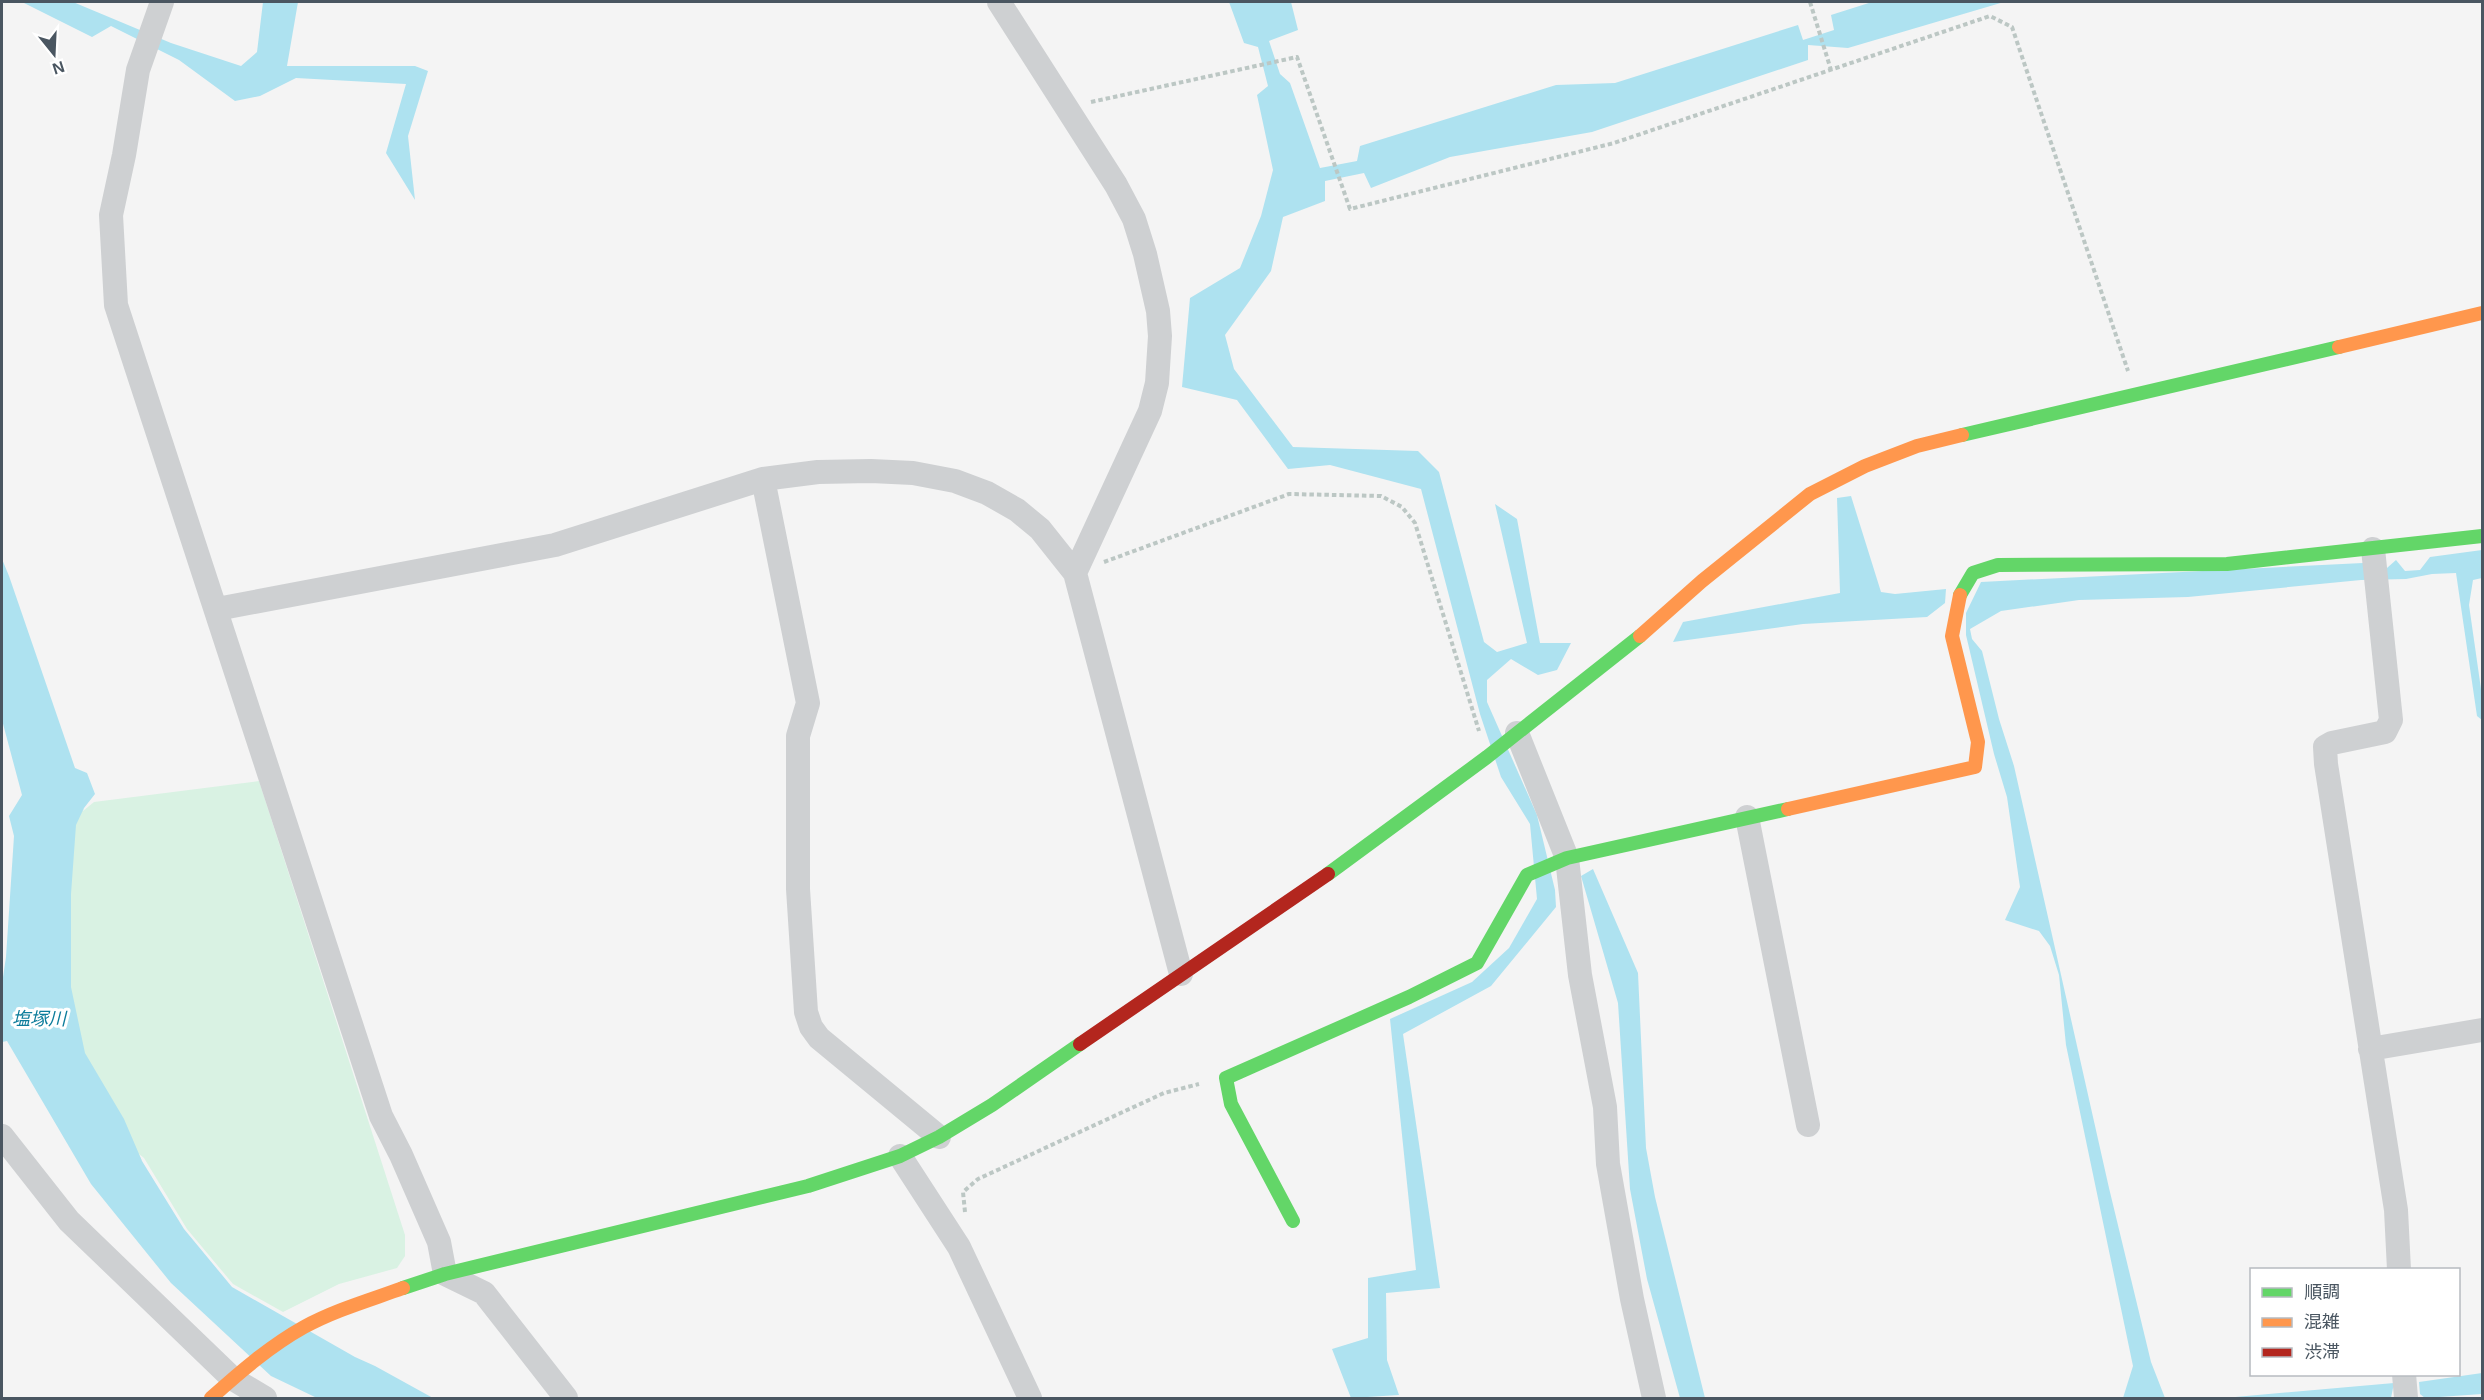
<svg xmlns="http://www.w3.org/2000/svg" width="2484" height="1400" viewBox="0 0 2484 1400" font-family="Helvetica,'Noto Sans JP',sans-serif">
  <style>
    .green { fill: #d9f2e3 }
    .water { fill: #aee2f0 }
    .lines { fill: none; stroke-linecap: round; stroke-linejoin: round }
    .path { stroke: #bcc7c4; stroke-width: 4; stroke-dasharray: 4.5 3; stroke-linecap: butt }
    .street { stroke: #ced0d2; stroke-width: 24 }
    .fast { stroke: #63d668; stroke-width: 14 }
    .slow { stroke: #ff974d; stroke-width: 14 }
    .jam { stroke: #b3261e; stroke-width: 14 }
    .labels { text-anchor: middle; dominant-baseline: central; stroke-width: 6; stroke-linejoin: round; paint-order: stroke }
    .water-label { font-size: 18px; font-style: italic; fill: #0c7c9b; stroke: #fff }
  </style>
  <rect width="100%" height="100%" fill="#f4f4f4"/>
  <path class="green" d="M259,781L405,1235V1256L397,1268L339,1284L283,1312L233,1284L187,1229L144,1158L139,1154L142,1161L111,1130L50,980L68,834L84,808L83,811L94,802Z"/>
  <path class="water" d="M22,2H73L171,43L241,66L257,52L263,2H298L287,66H415L428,71L408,136L415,200L386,153L406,84L296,78L260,96L235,101L179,60L111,26L92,37Z
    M1229,2H1291L1298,30L1269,41L1280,74L1290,83L1320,168L1357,161L1360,146L1556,85L1615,83L1798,25L1803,40L1834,30L1831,15L1872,2H2004L1848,48L1808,45V60L1592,132L1450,157L1371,188L1364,173L1325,181V201L1283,217L1271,271L1225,335L1234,369L1293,447L1418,451L1439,472L1484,642L1497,652L1527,643L1495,504L1517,519L1540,643H1571L1557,670L1538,675L1511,659L1487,680V702L1537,815L1555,890L1556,907L1491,986L1403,1034L1440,1288L1386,1293L1387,1360L1399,1395L1351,1398L1332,1349L1368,1338V1278L1416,1270L1390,1019L1472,982L1509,948L1537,899L1530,824L1501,777L1480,714L1421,489L1330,465L1288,469L1237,400L1182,387L1190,298L1240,268L1261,216L1273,170L1257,95L1268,86L1258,47L1244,43Z
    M1851,496L1881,592L1895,594L1946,589L1945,603L1927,617L1803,624L1673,642L1683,622L1840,593L1837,498Z
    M2482,550V578L2473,580L2469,605L2482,696V720L2477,716L2456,573L2432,574L2406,579L2361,580L2188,597L2079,600L2001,611L1970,629L1972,639L1982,651L1999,719L2014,766L2109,1188L2151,1362L2165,1398H2123L2133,1366L2066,1045L2059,975L2050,946L2039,931L2005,920L2020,887L2007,797L1994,754L1966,635V613L1981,582L2363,563L2387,568L2396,560L2405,571L2420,570L2430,557Z
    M2,559L9,576L75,768L87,773L95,794L84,808L76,825L71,894V987L85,1053L124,1119L142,1161L184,1229L232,1287L355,1357L375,1366L433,1398H317L271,1376L171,1283L91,1184L7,1041L2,1042V984L6,957L14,836L9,816L22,795L2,720Z
    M1593,869L1638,973L1646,1148L1655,1197L1705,1398H1680L1647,1279L1630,1189L1618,1003L1581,876Z
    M2482,1373V1394L2425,1398L2420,1394L2419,1382Z
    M2394,1383L2391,1398H2224Z"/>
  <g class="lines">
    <path class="path" d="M1810,2L1831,70
      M1091,102L1297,57L1350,209L1614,143L1990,16L2012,27L2128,371
      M1104,562L1289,494L1381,496L1402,507L1415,523L1479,731
      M965,1212L963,1192L978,1179L1164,1093L1199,1084"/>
    <path class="street" d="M162,2L138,70L124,155L111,215L116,305L381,1116L401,1155L439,1242L445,1274L484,1293L566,1398
      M999,2L1116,185L1134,219L1145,254L1158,311L1160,336L1157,383L1150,411L1075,573
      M763,479L808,703L798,736V889L806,1012L811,1027L819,1038L939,1137
      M2373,549L2391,720L2385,732L2332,743L2325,747L2326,764L2396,1210L2399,1270
      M217,609L555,545L763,479L818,472L871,471L913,473L955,481L987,493L1017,510L1040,529L1075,573L1181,974
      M1517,733L1567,858L1580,975L1605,1107L1608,1164L1632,1299L1654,1398
      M1747,817L1808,1125
      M2370,1049L2482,1030
      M2,1136L69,1221L233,1379L265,1398
      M900,1156L959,1247L1030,1398
      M2404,1374L2406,1398"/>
    <path class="fast" d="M1962,435L2339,347
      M1960,595L1973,573L1998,565L2227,564L2482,536
      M1328,874L1487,757L1640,636
      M1293,1221L1231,1104L1226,1078L1409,997L1477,963L1527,875L1567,858L1788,809
      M403,1288L445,1274L808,1186L900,1156L939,1137L992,1105L1080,1044"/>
    <path class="slow" d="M2339,347L2482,313
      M1640,636L1702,581L1810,494L1865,466L1917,446L1962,435
      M1788,809L1975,767L1978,742L1952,636L1960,595
      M211,1398C240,1372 270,1346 304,1327C335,1310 370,1300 403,1288"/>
    <path class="jam" d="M1080,1044L1328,874"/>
  </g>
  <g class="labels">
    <g class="water-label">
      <text x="39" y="1019">塩塚川</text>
    </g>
  </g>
  <rect width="2484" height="1400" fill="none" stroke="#4a5661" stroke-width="6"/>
  <rect x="2250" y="1268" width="210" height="108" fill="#ffffff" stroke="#b7bbc0" stroke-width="1.5"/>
  <rect x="2262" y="1288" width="30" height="9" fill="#63d668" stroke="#b7bbc0" stroke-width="1.5"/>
  <text x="2304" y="1298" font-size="18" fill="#4a5661">順調</text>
  <rect x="2262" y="1318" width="30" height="9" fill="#ff974d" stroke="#b7bbc0" stroke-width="1.5"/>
  <text x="2304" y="1328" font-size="18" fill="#4a5661">混雑</text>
  <rect x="2262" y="1348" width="30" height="9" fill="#b3261e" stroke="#b7bbc0" stroke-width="1.5"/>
  <text x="2304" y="1358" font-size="18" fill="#4a5661">渋滞</text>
  <g transform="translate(54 54) rotate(162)" stroke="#ffffff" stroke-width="4.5" paint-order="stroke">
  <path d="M0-4.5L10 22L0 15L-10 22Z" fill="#4a5661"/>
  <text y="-9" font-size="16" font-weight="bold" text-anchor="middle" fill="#4a5661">N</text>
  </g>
</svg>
